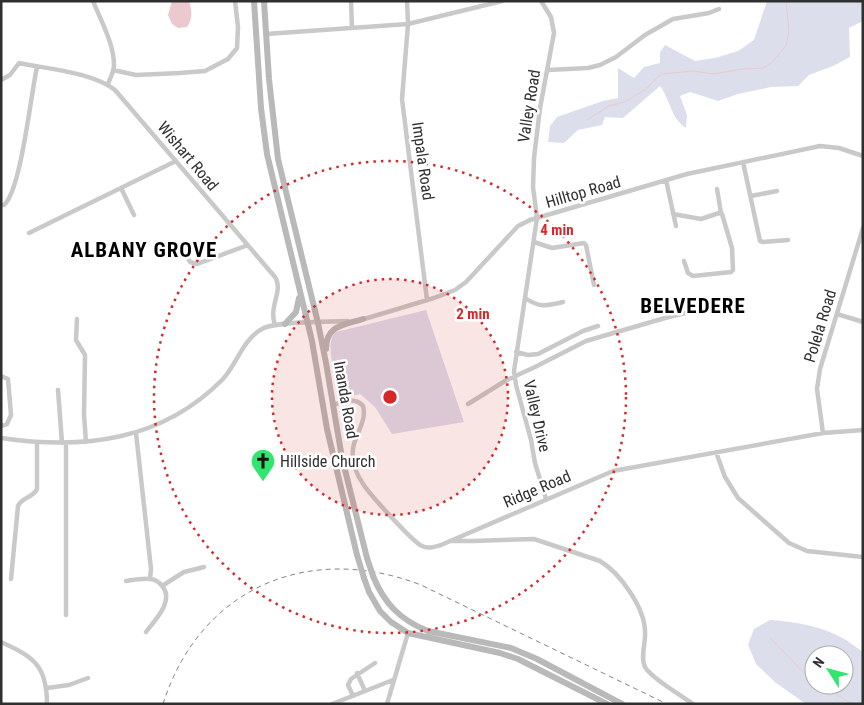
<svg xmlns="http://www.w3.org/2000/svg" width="864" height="705" viewBox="0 0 864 705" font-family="'Roboto Condensed',sans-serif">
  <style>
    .green { fill: #dcdeec; fill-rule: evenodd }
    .water { fill: #ecc8cf }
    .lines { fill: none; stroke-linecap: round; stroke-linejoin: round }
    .stream { stroke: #ecc8cf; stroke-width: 1 }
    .street { stroke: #c9c9c9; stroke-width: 4.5 }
    .secondary { stroke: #b9b9b9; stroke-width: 6 }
    .rail { stroke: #848484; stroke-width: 1; stroke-dasharray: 5 4; stroke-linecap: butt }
    .secondary-bridge { stroke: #b9b9b9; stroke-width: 6 }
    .ring { fill: none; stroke: #d62828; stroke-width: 2.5; stroke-dasharray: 2.5 5 }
    .labels { text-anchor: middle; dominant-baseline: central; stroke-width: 5; stroke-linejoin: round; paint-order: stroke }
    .street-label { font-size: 16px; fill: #2f2f2f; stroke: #fff }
    .poi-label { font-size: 16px; fill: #2f2f2f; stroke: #fff; text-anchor: start }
    .district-label { font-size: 21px; font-weight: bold; letter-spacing: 1px; fill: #000; stroke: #fff }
    .centre { fill: #d62828; stroke: #fff; stroke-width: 2.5 }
    .ring-label { font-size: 15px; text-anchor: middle; font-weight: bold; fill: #d62828; stroke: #fff; stroke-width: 5; stroke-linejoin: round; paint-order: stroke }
  </style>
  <rect width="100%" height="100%" fill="#fff"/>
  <path class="green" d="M767,1H863V21L849,28L850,57L833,66L809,75L798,86L771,87L738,94L718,101L690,92L680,96L687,115L686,128C670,117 671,101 660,86L623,118L605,117L602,125L578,130L564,143L548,142L550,126L557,117L603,101L618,98V68L634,78L644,67L660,63V52L665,45L695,61L715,58L738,51L754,40Z
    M426,310L464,422L392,434L375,407L360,394L341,399C339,382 322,344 336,332Z
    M770,620C796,622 823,626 846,640C852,644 857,648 863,652V704H806L776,683L756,664L748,645L754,629ZM814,655H844V685H814Z"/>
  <path class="water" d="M172,1H189C192,11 193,18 187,27L178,28L172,24L168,15Z"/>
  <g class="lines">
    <path class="stream" d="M587,120L609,106L624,102L645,90L661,74L693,71L714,74L742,69L763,68L772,62L786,46L789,32L786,1
      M771,639L808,677L814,681
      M821,685L852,704"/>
    <path class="street" d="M93,1C101,21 114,44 114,65C114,72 110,78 108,84
      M351,1L352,28
      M407,1L408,24L402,99L427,300
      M541,1L551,17L554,33L540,108L534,158L533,187L537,218L514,371L516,385L531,440L535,463L546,499
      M266,34L408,24L502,1
      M113,70L136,75L180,73L205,71L228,59L237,48L238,27L235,1
      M548,70L588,68L600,65L616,57L645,35L673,19L709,13L719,9
      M1,80L10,75L19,63C48,69 92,72 115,90L275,277C284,291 268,306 275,325
      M743,162L760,241L763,242L788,240
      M666,180L676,226
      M121,188L134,215
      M717,189L721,213
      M751,196L777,191
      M1,205H4C21,191 31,93 37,67
      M673,214L701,219L719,213L722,214L732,248L733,270L731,272L693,276L688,273L684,261
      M29,233L176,161
      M534,242L552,248L584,243L586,245L594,285
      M181,246L190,262L197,264L248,245
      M525,298C540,308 546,306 563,302
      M837,314L863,322
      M77,319L76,340L85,355L84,415L86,442
      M361,320L434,298L455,290L466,282L518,226L530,220L687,174L820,146L839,148L863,156
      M516,352L528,355L538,354L583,331L598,326
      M1,376L8,379L11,415L7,424L1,426
      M58,390L62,443
      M468,404L505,381L535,367L586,341L665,318L706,308
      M333,405C343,402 355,396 363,406C368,424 350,439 353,457C354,466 357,475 362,482C367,492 414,543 422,546C428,549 434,547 441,545L613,471L823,433L863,430
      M136,433L151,569L150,579
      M823,433L817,389L820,369L863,228
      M1,438C84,450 162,441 223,379C237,364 243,339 262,329C275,321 330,322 348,321
      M66,443V615
      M716,452L725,477L738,498L789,543L807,551L863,557
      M452,541H473L534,539L600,561C620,573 645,608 645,632C646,643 640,657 645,667C651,678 681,695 693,704
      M11,579L18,506C22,497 33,498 37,489V443
      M126,581C133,580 142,578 150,579C155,579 160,583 163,587C174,602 154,621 146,632
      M162,586L184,572L204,567
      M1,642C34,657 47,666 47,704
      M357,673L365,691
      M47,688L69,685L88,678
      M353,696L348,685L351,679L375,663
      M332,704L393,680
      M387,704L408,633"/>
    <path class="secondary" d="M254,1L261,108L267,154L312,341L327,429L357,555
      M264,1L269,79L278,159L318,323L326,363L342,458L367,558
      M285,324L296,312L299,298
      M326,349C326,325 344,325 363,319
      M373,576C384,603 400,620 428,631L511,648L537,659L622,704
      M364,578L369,592L380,611L391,622L408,633L500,653L518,659L607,704"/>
    <path class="rail" d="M163,704C200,587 310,542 421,585L667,704"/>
    <path class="secondary-bridge" d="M357,555L364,578
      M367,558L373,576"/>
  </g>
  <circle cx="390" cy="397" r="118" fill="#d62828" fill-opacity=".12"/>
  <g class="ring">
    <circle cx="390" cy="397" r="118"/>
    <circle cx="390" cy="397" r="236"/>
  </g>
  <defs>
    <symbol id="church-pin" viewBox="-11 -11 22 30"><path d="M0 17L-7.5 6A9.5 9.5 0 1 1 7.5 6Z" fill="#31e56e" stroke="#fff"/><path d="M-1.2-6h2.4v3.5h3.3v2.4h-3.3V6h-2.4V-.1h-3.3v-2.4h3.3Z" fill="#111"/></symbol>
  </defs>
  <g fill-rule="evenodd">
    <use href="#church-pin" x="249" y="447" width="28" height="38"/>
  </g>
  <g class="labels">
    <g class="street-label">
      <text transform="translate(529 106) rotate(-81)">Valley Road</text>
      <text transform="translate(188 156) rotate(50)">Wishart Road</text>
      <text transform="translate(423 161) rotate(82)">Impala Road</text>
      <text transform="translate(583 192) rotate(-16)">Hilltop Road</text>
      <text transform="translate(820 326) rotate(-73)">Polela Road</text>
      <text transform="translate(346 400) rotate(80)">Inanda Road</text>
      <text transform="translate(537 416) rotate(77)">Valley Drive</text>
      <text transform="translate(537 489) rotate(-23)">Ridge Road</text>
    </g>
    <g class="poi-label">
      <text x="280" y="461">Hillside Church</text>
    </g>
    <g class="district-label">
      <text x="144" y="250">ALBANY GROVE</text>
      <text x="693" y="306">BELVEDERE</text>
    </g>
  </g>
  <circle cx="390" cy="397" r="8" class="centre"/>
  <g class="ring-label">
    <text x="557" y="235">4 min</text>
    <text x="473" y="319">2 min</text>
  </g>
  <rect width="864" height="705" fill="none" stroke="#2f2f2f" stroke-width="5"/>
  <g transform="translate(829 670) rotate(306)"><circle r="24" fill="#ffffff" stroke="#acacac"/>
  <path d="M0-4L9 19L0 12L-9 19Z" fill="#31e56e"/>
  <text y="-8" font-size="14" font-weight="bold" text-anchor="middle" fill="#2f2f2f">N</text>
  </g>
</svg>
